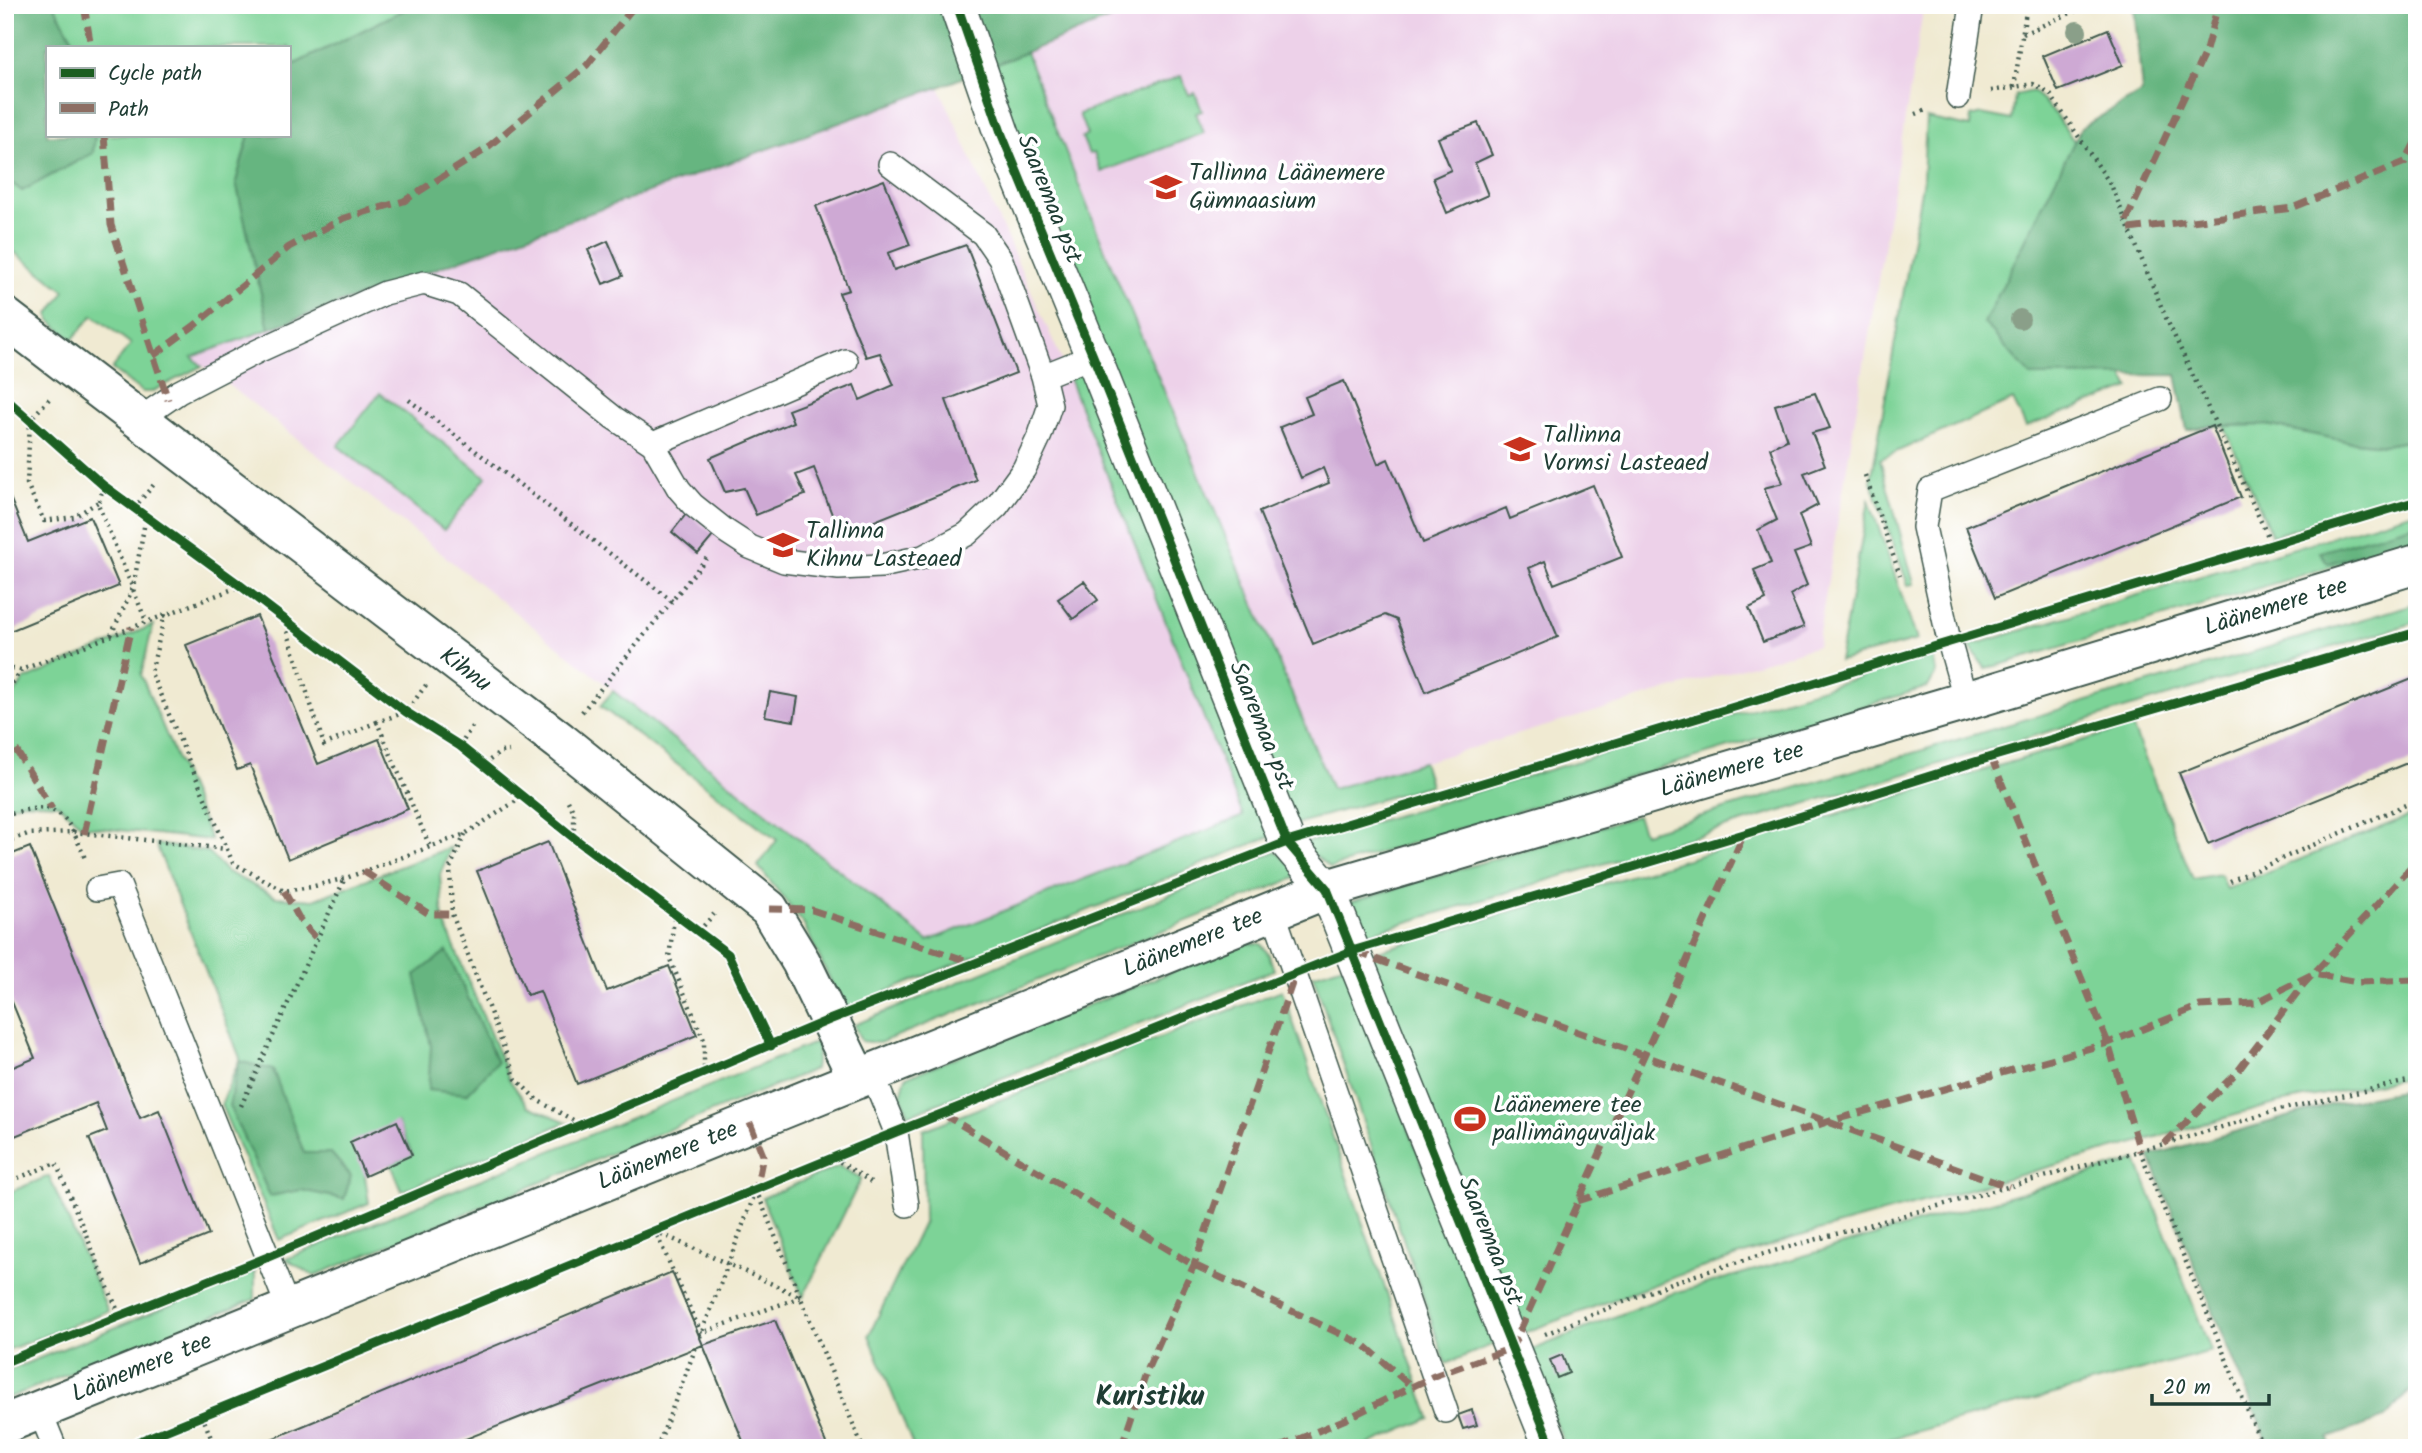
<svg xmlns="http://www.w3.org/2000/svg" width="2422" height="1453" viewBox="0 0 2422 1453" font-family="Kalam,sans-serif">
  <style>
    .built { fill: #edd1e9 }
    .green { fill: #7dd397; stroke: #4e8866; stroke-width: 2 }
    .forest { fill: #66b580; stroke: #42795a; stroke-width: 2 }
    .building { fill: #cea9d4 }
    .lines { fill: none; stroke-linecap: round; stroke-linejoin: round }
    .service-casing { stroke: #3e574c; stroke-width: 26 }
    .pedestrian-casing { stroke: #3e574c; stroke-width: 38 }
    .minor-casing { stroke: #3e574c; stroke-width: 42 }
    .path { stroke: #3e574c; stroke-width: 4.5; stroke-dasharray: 2 5; stroke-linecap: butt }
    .service { stroke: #fff; stroke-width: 23 }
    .pedestrian { stroke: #fff; stroke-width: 35 }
    .minor { stroke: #fff; stroke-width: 38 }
    .quiet { stroke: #8d6e63; stroke-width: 7; stroke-dasharray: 14 7; stroke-linecap: butt }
    .cycleway-casing { stroke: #fff; stroke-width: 13 }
    .cycleway { stroke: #1b5e20; stroke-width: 9 }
    .tree { fill: #8a9f89 }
    .labels { text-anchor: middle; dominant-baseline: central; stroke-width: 7; stroke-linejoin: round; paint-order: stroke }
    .poi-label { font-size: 24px; fill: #1f3d34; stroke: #fff; text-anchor: start }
    .street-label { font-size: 24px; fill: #1f3d34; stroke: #fff }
    .quarter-label { font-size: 28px; font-weight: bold; fill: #1f3d34; stroke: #fff }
  </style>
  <rect width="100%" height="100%" fill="#fff"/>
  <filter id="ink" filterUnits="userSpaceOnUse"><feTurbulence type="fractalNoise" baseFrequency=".0143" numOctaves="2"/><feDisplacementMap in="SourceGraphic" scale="14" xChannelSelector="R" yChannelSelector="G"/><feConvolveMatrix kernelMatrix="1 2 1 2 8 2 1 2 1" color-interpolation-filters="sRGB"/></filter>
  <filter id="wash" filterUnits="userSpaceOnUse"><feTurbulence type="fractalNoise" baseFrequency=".00686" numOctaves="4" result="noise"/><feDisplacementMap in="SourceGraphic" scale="28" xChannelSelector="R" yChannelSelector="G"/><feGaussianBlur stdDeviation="1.57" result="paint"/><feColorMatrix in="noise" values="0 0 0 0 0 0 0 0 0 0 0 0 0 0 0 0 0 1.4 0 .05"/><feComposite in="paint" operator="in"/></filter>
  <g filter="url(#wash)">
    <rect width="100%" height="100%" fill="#f0ead2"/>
    <path class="built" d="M1007,5H1924L1817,646L1333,789L1106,253Z
      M939,87L1065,367L1244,816L928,941L256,406L191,357Z"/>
    <path class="green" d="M5,5H399L404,10L289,67V47H47V135H249L236,182L269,329L192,357L202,366L151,392H142L112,369L131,344L93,315L72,340L50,320L49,314L65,291L5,245Z
      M1026,52L1106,253L1332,789L1423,762L1430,785L1289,826L987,68Z
      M1181,76L1189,95L1195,93L1202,111L1196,113L1204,133L1101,172L1094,153L1089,154L1082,137L1087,135L1079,114Z
      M2033,91L2055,114L2106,187L2110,352L2130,388L2026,427L2013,400L1880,459L1914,584L1908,585L1871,481L1923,179L1926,118L1970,127L1971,117L1981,114L2012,120L2015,95Z
      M1087,367L1274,835L844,1009L803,923L758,866L777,840L600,706L613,691L928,941L1243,816L1068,376Z
      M380,393L486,477L444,530L338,446Z
      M2267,425L2346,441L2385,445L2417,439V492L2272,536L2224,426Z
      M1869,500L1917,640L1839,661Z
      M2417,511V541L1986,669L1969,646Z
      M2417,603V622L1357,937L1344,904L1637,816L1644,833Z
      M153,625L141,675L211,840L82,826L58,804L23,802L5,808V708L24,680Z
      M1933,655L1936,673L1928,687L1330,868L1301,844Z
      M2132,726L2193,879L2220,874L2226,889L2417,813V1076L2279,1103L1793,1238L1683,1274L1518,1335L1365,955Z
      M156,844L208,852L227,872L276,897L313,900L451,847L440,875L443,919L509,1079L528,1106L567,1122L402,1191L391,1164L412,1154L397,1122L365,1176L369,1203L279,1240L221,1105L240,1058Z
      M1276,851L1303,875L879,1043L861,1041L854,1025Z
      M1245,943L1261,944L1269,955L1274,970L909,1115L901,1095L906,1077Z
      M1343,965L1494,1344L1446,1364L1313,975Z
      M1282,990L1430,1418L1360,1448H914L869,1335L924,1221L923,1130Z
      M819,1041L815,1069L314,1276L286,1259Z
      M2137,1160L2211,1351L1857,1448H1566L1527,1352L1671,1294Z
      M839,1166L861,1178L859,1183L803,1297L762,1198Z
      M49,1176L108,1311L5,1351V1194Z
      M255,1271V1299L8,1398L5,1372Z"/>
    <path class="forest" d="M5,5H54L77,47H47V135H95L93,153L22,191L5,178Z
      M399,5H1139V7L939,87L269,329L236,182L249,135H289V67L404,10Z
      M2134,5H2417V439L2385,445L2346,441L2267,425L2212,426L2187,430L2176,375L2031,376L1984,323L2081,128L2142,92Z
      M2417,523V539L2328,563L2320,552Z
      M447,951L497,1062L467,1094L428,1090L431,1046L415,975Z
      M239,1061L273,1070L304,1153H331L351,1176L344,1199L301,1190L270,1196L229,1106Z
      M2417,1088V1388L2409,1392L2385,1418L2328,1438L2330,1448H2270L2149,1156L2333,1104Z"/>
    <g id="blocks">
      <path class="building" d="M2108,29L2123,65L2058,91L2043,56Z
        M1478,123L1492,155L1475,163L1488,195L1447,213L1433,178L1451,170L1438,138Z
        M884,180L910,245L888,253L894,270L966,245L1016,373L946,400L976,480L840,535L814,468L796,475L805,495L756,515L744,488L725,492L710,458L793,422L788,410L854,385L860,400L894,385L880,353L866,357L839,293L849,290L816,206Z
        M608,241L623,276L603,284L588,250Z
        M1344,381L1378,464L1388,459L1423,543L1506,508L1510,519L1593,485L1622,557L1554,584L1545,561L1529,568L1558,637L1426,692L1397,620L1385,615L1313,644L1259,512L1329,483L1323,468L1301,478L1280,427L1312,414L1305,397Z
        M1815,393L1830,428L1812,433L1825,465L1804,473L1818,505L1799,515L1811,547L1794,553L1807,585L1790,595L1804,627L1763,642L1749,608L1766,600L1754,570L1771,563L1758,530L1777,520L1764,488L1783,483L1770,448L1787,440L1775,405Z
        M2212,426L2241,497L1995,598L1966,527Z
        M5,485L28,542L90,517L119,586L5,633Z
        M687,513L714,535L698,554L672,532Z
        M1084,581L1098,600L1073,619L1058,599Z
        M257,616L318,764L379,739L408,809L288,859L250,765L237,770L186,645Z
        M2417,677V759L2208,844L2179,773Z
        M770,692L798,697L794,721L765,716Z
        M548,842L607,991L669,966L697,1035L577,1084L540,991L527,995L477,871Z
        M30,847L140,1118L159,1110L209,1235L140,1263L89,1138L107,1131L96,1103L5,1140V1054L11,1068L35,1058L5,985V857Z
        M397,1121L412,1155L365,1176L350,1142Z
        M672,1272L703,1345L443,1448H250Z
        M775,1320L828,1448H746L703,1345Z
        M1562,1355L1569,1373L1557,1378L1550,1360Z
        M1472,1410L1477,1425L1463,1429L1458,1415Z"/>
    </g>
  </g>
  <g filter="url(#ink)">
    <use href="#blocks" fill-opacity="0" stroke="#3e574c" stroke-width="2"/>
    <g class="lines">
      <defs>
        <path id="service" d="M1958,97L1972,5
          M1043,376L1093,356
          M138,420L179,392L258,351L385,293L424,283L459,294L614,418L653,444L679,489L693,505L727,532L750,547L784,561L839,568L881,566L923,557L967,534L997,506L1024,469L1040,435L1050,405L1043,376L1001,260L983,234L890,164
          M653,444L846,361
          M1966,701L1949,641L1924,527L1930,490L2160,399
          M97,889L119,885L289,1310
          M1273,911L1446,1411
          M872,1073L896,1132L907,1205
          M39,1409L55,1448"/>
        <path id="pedestrian" d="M957,5L1002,135L1093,356L1287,842L1327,889L1552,1448"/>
        <path id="minor" d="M5,317L560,741L769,909L801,962L858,1079
          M5,1424L1327,889L1966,701L2417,564"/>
      </defs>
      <use href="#service" class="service-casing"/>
      <use href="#pedestrian" class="pedestrian-casing"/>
      <use href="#minor" class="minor-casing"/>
      <path class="path" d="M2023,34L2089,5
        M2014,87L2027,5
        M1991,91L2033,84L2050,94L2111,185L2166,318L2272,545
        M1916,114L1929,109
        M49,399L30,420L27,484L44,521L74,517L98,502
        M409,400L672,601
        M1865,475L1900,575
        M104,486L98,504L146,621
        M134,508L156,482
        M165,614L151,673L233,863L284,891L311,887L346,878L465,834L524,796
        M283,618L324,745L377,722
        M1977,633L2417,501
        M111,635L133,588L146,516
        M5,667L21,670L241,586
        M426,685L406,712L377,722L430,847
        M5,695L21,670
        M582,712L709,555
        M460,746L474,723
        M484,764L501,752L509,751
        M568,801L574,813V838
        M5,816C59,797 67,814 86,861
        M1327,830L1918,651
        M465,834L450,868L452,914L516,1079L537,1100L582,1125
        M5,842L28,834L74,832L226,849
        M2230,881L2417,800
        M675,912L669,957L704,1040V1073
        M699,931L714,914
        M1387,941L1744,834L1991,757L2417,632
        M866,1006L1253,855
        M241,1106L345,878
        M925,1121L1267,983
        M2140,1151L2263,1448
        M834,1158L871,1182
        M5,1183L56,1163L120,1316
        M756,1190L863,1448
        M655,1231L801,1297L701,1333Z
        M295,1245L793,1036
        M1545,1334L1673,1282L1774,1251L2164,1144L2279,1110L2417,1079
        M700,1337L756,1191
        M5,1362L238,1268
        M202,1415L215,1448
        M123,1448L868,1144
        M657,1448L696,1347"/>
      <use href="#service" class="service"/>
      <use href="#pedestrian" class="pedestrian"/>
      <use href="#minor" class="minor"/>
      <path class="quiet" d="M84,5L91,47
        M104,135L111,225L168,400
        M2126,221L2206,50L2218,5
        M2129,229L2292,208L2405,162L2417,139
        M153,356L195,325L289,247L344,218L404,201L483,151L587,65L635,5
        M5,732L52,809
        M1991,757L2108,1043L2140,1151
        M84,834L131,627
        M363,871L429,914H452
        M284,891L300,920L317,939
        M769,909L812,910L974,963
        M1356,952L2009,1187
        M943,1114L1190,1263L1364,1345L1412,1387
        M750,1123L763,1155L756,1190
        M2164,1144L2238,1071L2303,985L2417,861
        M1578,1201L1827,1122L2108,1043L2200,1006L2255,1003L2313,974L2358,982L2417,980
        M1121,1448L1147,1370L1194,1265L1296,972
        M1278,1448L1346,1419L1434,1376L1512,1348L1744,834"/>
      <defs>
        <path id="cycleway" d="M957,5L1002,135L1093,356L1287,842L1327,889L1552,1448
          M5,398L104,486L241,586L406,712L460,746L574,838L728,954L771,1046
          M5,1362L268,1257L829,1020L1287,842L2417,501
          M123,1448L896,1132L1352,951L1744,834L1991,757L2417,632"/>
      </defs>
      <use href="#cycleway" class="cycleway-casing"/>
      <use href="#cycleway" class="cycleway"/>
    </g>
    <g class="tree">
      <circle cx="2077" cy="31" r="10"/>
      <circle cx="2020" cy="319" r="10"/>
    </g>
  </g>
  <defs>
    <symbol id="school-bare" viewBox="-9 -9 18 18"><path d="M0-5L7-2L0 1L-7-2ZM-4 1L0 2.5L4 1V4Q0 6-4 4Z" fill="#c8321e" stroke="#fff" stroke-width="2.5" paint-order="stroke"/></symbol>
    <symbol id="stadium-bare" viewBox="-9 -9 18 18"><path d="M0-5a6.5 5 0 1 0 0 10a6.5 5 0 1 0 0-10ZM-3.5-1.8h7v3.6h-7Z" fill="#c8321e" stroke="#fff" stroke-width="2.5" paint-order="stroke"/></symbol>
  </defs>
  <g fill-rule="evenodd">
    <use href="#school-bare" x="1144" y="165" width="44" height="44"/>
    <use href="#school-bare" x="1498" y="427" width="44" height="44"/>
    <use href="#school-bare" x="761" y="523" width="44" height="44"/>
    <use href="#stadium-bare" x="1448" y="1097" width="44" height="44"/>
  </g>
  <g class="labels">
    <g class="poi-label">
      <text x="1189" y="173">Tallinna Läänemere<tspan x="1189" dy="28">Gümnaasium</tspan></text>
      <text x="1543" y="435">Tallinna<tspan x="1543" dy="28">Vormsi Lasteaed</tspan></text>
      <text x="806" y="531">Tallinna<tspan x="806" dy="28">Kihnu Lasteaed</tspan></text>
      <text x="1493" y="1105">Läänemere tee<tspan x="1493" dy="28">pallimänguväljak</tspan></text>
    </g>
    <g class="street-label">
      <text transform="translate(1049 199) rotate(68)">Saaremaa pst</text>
      <text transform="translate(2276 607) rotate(-17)">Läänemere tee</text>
      <text transform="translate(465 670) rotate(37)">Kihnu</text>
      <text transform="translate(1261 726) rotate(68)">Saaremaa pst</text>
      <text transform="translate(1732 770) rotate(-16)">Läänemere tee</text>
      <text transform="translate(1193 943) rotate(-22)">Läänemere tee</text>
      <text transform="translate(668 1156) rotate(-22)">Läänemere tee</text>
      <text transform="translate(1490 1241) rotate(68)">Saaremaa pst</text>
      <text transform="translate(142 1368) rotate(-22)">Läänemere tee</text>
    </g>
    <g class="quarter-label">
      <text x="1150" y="1397">Kuristiku</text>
    </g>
  </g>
  <rect width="2422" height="1453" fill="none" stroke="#fff" stroke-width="28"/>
  <rect x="46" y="46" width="245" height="91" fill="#ffffff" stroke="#a5b1ae" stroke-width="2"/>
  <rect x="60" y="68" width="35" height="10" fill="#1b5e20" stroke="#a5b1ae" stroke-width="2"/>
  <text x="108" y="80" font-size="21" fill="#1f3d34">Cycle path</text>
  <rect x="60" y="103" width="35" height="10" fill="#8d6e63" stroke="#a5b1ae" stroke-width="2"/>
  <text x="108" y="116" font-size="21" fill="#1f3d34">Path</text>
  <path d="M2152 1394v10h117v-10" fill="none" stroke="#1f3d34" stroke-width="3.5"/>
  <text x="2163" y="1394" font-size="21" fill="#1f3d34" stroke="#ffffff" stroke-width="5" paint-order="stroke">20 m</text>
</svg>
